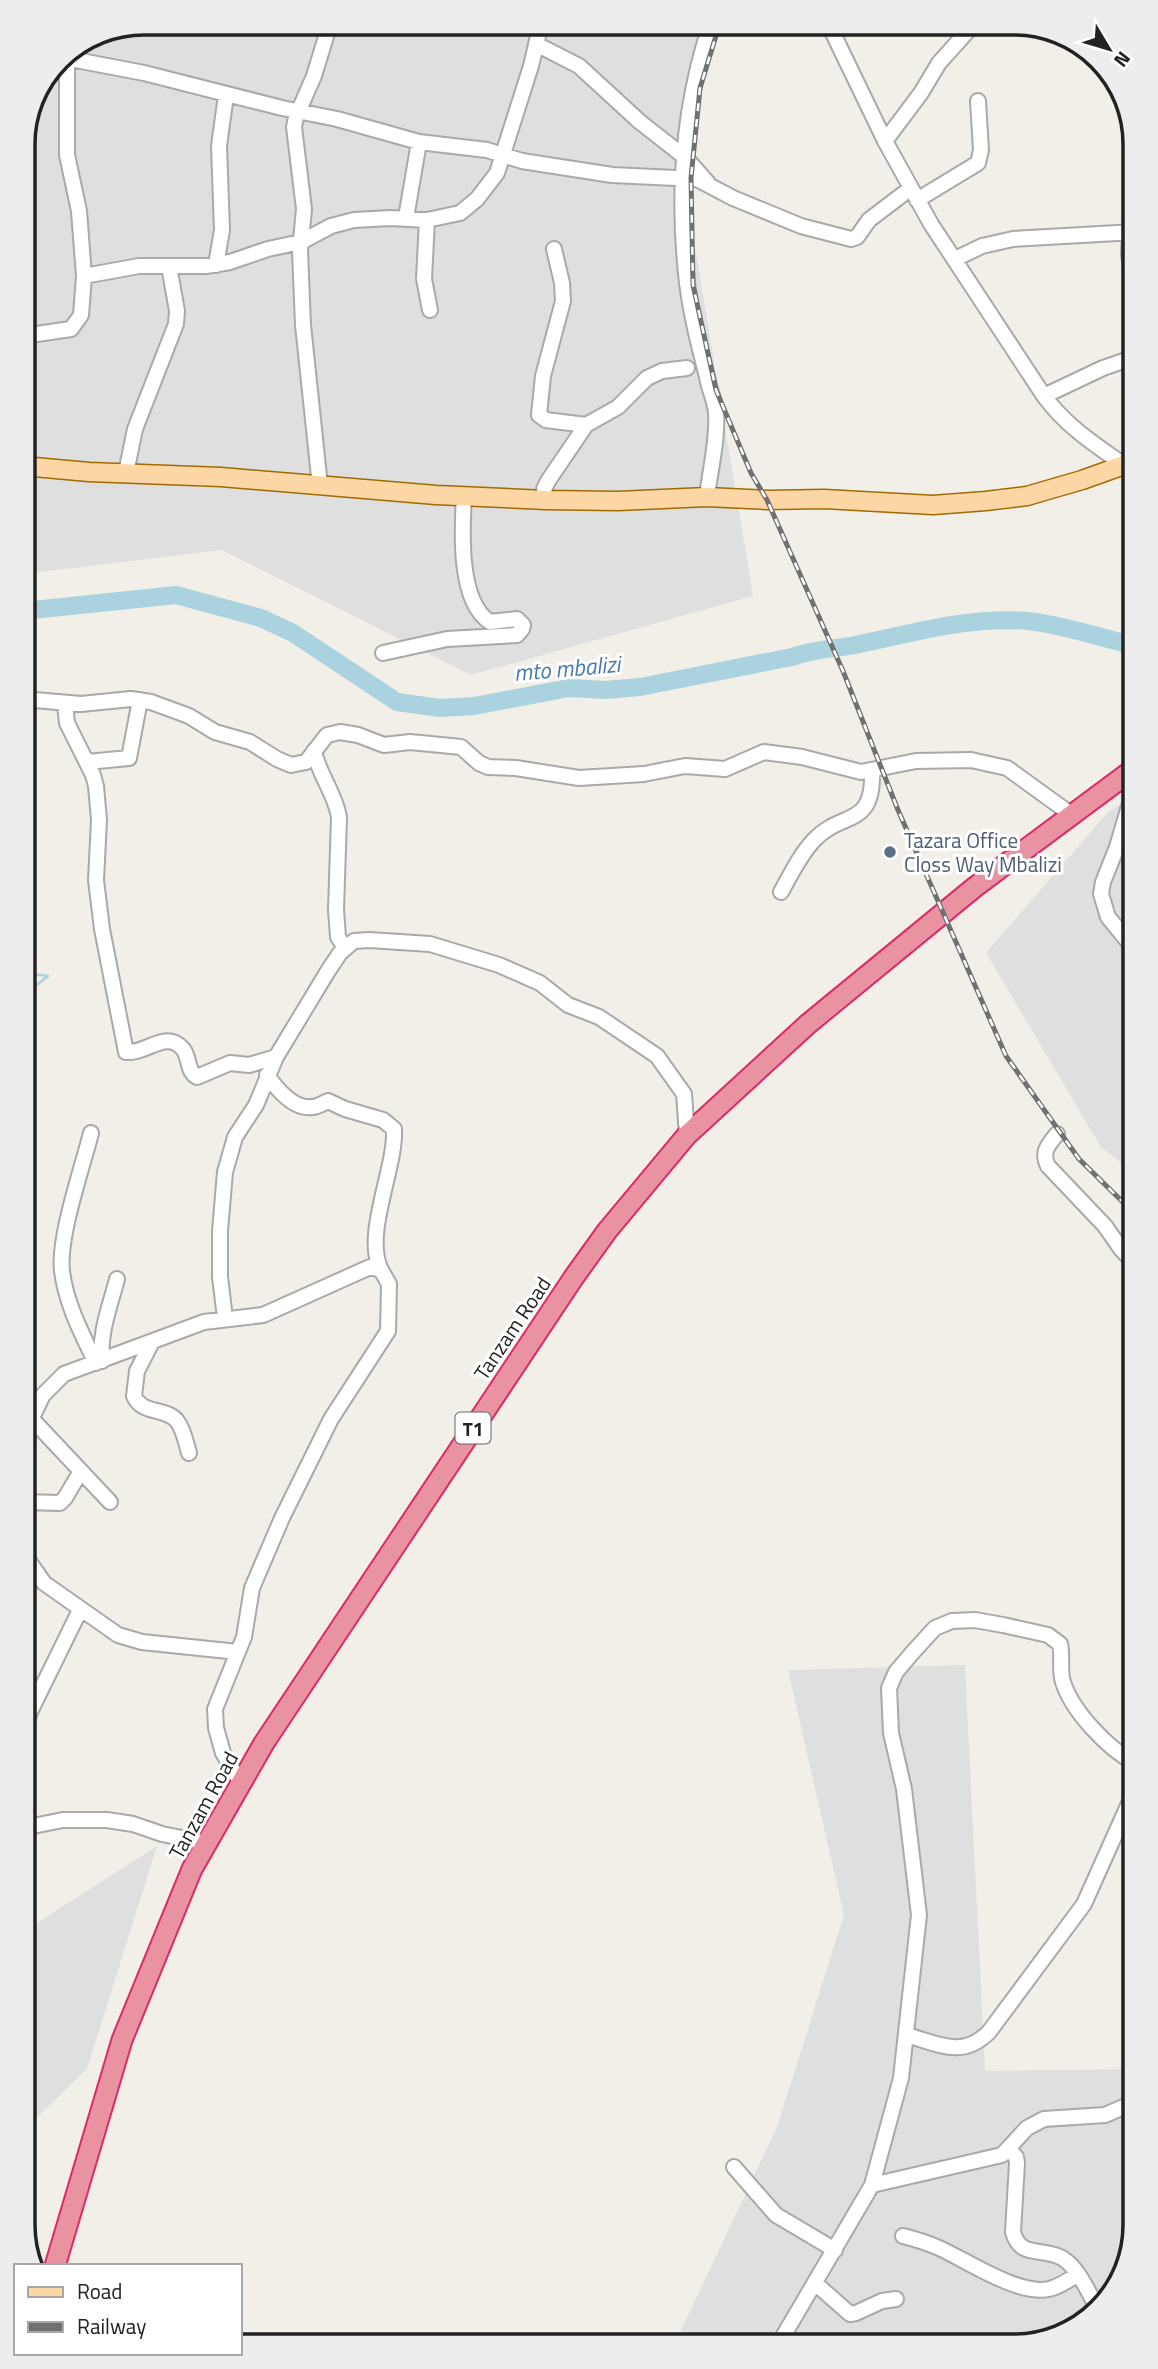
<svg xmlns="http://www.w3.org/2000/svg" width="1158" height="2369" viewBox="0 0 1158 2369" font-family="'Titillium Web',sans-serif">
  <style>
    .residential { fill: #e0dfdf }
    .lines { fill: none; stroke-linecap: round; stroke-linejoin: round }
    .stream { stroke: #aad3df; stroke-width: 2.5 }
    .river { stroke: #aad3df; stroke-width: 18 }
    .minor-casing { stroke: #a9a9a9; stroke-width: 18 }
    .major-casing { stroke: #a06b00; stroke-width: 21 }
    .highway-casing { stroke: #dc2a67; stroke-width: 23 }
    .minor { stroke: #fff; stroke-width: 14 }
    .major { stroke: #fcd6a4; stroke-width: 18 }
    .highway { stroke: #e892a2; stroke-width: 19 }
    .rail-casing { stroke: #707070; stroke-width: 5 }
    .rail { stroke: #fff; stroke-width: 2.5; stroke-dasharray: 8; stroke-linecap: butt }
    .service-dot { fill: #5c6f8a; stroke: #fff; stroke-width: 2.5 }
    .labels { text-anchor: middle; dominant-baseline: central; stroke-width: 6; stroke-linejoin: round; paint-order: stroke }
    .shield { fill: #fff; stroke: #646464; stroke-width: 2 }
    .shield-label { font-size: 19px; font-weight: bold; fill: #222 }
    .service-label { font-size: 21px; fill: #4e5e75; stroke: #fff; text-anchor: start }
    .street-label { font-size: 21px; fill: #222; stroke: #fff }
    .water-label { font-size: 23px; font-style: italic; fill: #4a7aab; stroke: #fff }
    .rim { fill: none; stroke: #222; stroke-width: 3.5 }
  </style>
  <rect width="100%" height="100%" fill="#f2efe9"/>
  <path class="residential" d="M722,26L678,145L753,596L471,675L222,550L23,574V136L58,58L98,32Z
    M1135,795V1174L1101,1147L986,953L1108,812Z
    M965,1665L985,2071L1135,2069V2226L1115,2293L1060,2337L676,2341L777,2127L844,1915L788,1670Z
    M157,1846L87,2069L23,2131V1932Z"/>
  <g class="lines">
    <path class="stream" d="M23,996L48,976L23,973"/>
    <path class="river" d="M23,611L176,595L261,618L293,633L397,702L440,708L474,706L569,688L605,690L640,687L792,657C813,649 834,649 855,645C915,633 975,614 1036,622C1069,627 1103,638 1135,646"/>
    <defs>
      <path id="minor" d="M829,25L885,141L931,224L1044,396C1066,426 1094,444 1124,465
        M536,44L579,66L640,122L686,158L708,183
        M60,57L144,73L282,108L337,119L419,142L487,150L522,161L612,175L697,179L733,198L801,226L851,239L857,237L869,220L911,188
        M885,141L921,93L939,63L974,24
        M917,200L978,163L981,150L978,101
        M406,218L419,142
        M427,220L424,279L430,310
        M1130,232L1129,255L1135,290
        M554,249L562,283L563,301L543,376L539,415L546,420L586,425
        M955,259L982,246L1013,239L1135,232
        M216,265L222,230L219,146L226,95
        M84,276L139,266H206L230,262L268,249L301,242L331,226L354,220L391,218L427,220L460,213L477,199L497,173L531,66L540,28
        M23,336L71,329L81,315L84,276L79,211L67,155V58
        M1044,396L1103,368L1135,357
        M126,473L135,429L176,324L177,311L169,266
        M320,486L303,325L300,251L304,209L294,127L296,117L314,76L328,30
        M707,497C710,470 718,440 716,413C715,401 709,389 707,377C699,346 691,315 687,283C677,196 682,110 710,26
        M546,500L544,489L548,481L586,425L618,407L647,378L662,371L687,368
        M383,653L447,639L517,635L522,629L523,625L517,619L490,622C458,602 462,530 464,496
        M23,699L81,704L131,699L151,702L189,716L215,732L250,742L277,759L291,765L306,762L327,735L340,732L358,735L384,745L410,742L461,747L479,763L488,767L516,768L579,778L644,774L685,766L725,769L764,752L802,757L861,772L916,761L971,760L1007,768L1072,815
        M65,704L67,723L93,775L96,786L99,820L96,880L102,929L126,1052C147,1054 166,1029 183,1049C190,1058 187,1072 197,1077L230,1063L249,1065L276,1057
        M314,751C319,775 335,793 339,817L336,910L338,937L345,948
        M87,762L129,758L140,700
        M1123,777L1131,792L1130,803L1117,847L1103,882L1101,894L1108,917L1135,950
        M781,892C791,874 800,855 814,840C842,810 874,829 872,771
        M267,1075C276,1088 294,1110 312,1107C318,1107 323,1103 328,1101L345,1109L383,1120L394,1129C396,1169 363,1234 381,1270
        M91,1133C82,1169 58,1237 62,1271C66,1304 82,1334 96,1363
        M1057,1134C1048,1145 1041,1152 1048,1166L1105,1226L1121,1249L1135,1264
        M225,1318L220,1277V1231L225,1172L235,1137L256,1105L276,1057L328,971L340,953L354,941L369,940L430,944L499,965L540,983L568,1005L599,1017L657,1056L684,1094L687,1135
        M152,1342L137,1371L134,1396C142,1415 166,1407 177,1421C184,1430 186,1443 189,1453
        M102,1361C99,1333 110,1306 117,1279
        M30,1417L110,1502
        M23,1436L43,1395L64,1374L204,1322L263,1315L370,1267L381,1270L389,1284L388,1331L331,1419L282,1518L252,1588L244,1637L215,1709L216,1728L223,1753L241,1783
        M23,1502L60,1503L65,1498L81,1471
        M23,1542L28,1560L44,1583L118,1635L142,1642L238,1652
        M23,1732L30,1712L80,1610
        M23,1828L63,1820H107L133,1824L162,1834L206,1843
        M906,2035C939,2044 962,2059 989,2032L1084,1904L1135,1790
        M1009,2149L1016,2157L1017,2163L1013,2232C1020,2259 1043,2247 1062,2258C1078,2267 1088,2292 1097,2307
        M734,2167L776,2215L835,2250
        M872,2185L1002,2155L1027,2128L1044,2119L1105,2115L1135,2102
        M903,2236C915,2239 928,2243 939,2248C966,2260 1019,2296 1049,2289C1059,2287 1069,2280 1078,2274
        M815,2283L850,2314L856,2313L882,2301L896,2299
        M781,2340L872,2185L901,2078L919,1915L904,1789L891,1733L889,1688L896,1672L913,1652L935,1628L952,1621L975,1620L1003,1625L1048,1635L1060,1644C1063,1656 1059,1670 1063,1682C1072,1711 1108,1749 1135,1763"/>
      <path id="major" d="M23,466L89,472L221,477L436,495L546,500L618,501L707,497L767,500L824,499L933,505L986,501L1027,496L1082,480L1124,465L1135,463"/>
      <path id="highway" d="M55,2266L122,2040L192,1869L264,1743L574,1277L607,1231L687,1135L808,1024L975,887L1135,768"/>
    </defs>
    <use href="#minor" class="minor-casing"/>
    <use href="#major" class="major-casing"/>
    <use href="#highway" class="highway-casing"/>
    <use href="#minor" class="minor"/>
    <use href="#major" class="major"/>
    <use href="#highway" class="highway"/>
    <defs>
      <path id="rail" d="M719,26L700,88L691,178L693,285L716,390L751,473L767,500L843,671L898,810L1006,1056L1079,1159L1135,1214"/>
    </defs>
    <use href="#rail" class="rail-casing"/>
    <use href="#rail" class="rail"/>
  </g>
  <circle class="service-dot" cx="890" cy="852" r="7"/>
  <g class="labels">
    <rect class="shield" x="455.5" y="1412.5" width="35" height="31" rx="5"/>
    <g class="shield-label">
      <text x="473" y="1428">T1</text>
    </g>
    <g class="service-label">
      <text x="904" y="840">Tazara Office<tspan x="904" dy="24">Closs Way Mbalizi</tspan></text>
    </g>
    <g class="street-label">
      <text transform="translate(512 1328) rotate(-56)">Tanzam Road</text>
      <text transform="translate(203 1805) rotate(-61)">Tanzam Road</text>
    </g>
    <g class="water-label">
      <text transform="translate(567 668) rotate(-5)">mto mbalizi</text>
    </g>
  </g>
  <path d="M0 0H1158V2369H0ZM144 35H1014A109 109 0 0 1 1123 144V2225A109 109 0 0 1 1014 2334H144A109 109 0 0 1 35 2225V144A109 109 0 0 1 144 35Z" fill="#ededed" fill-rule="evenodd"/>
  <path class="rim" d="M144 35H1014A109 109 0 0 1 1123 144V2225A109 109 0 0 1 1014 2334H144A109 109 0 0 1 35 2225V144A109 109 0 0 1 144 35Z"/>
  <rect x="14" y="2264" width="228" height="91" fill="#ffffff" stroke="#a7a7a7" stroke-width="2"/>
  <rect x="28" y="2287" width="35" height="10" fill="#fcd6a4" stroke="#a7a7a7" stroke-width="2"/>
  <text x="77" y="2299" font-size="21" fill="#222222">Road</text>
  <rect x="28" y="2322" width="35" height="10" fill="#707070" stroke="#a7a7a7" stroke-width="2"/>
  <text x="77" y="2334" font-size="21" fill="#222222">Railway</text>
  <g transform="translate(1109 49) rotate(128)" stroke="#ffffff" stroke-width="5" paint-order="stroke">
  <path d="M0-5L12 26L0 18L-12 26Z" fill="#222222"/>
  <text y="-10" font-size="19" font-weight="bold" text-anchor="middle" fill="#222222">N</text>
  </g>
</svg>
